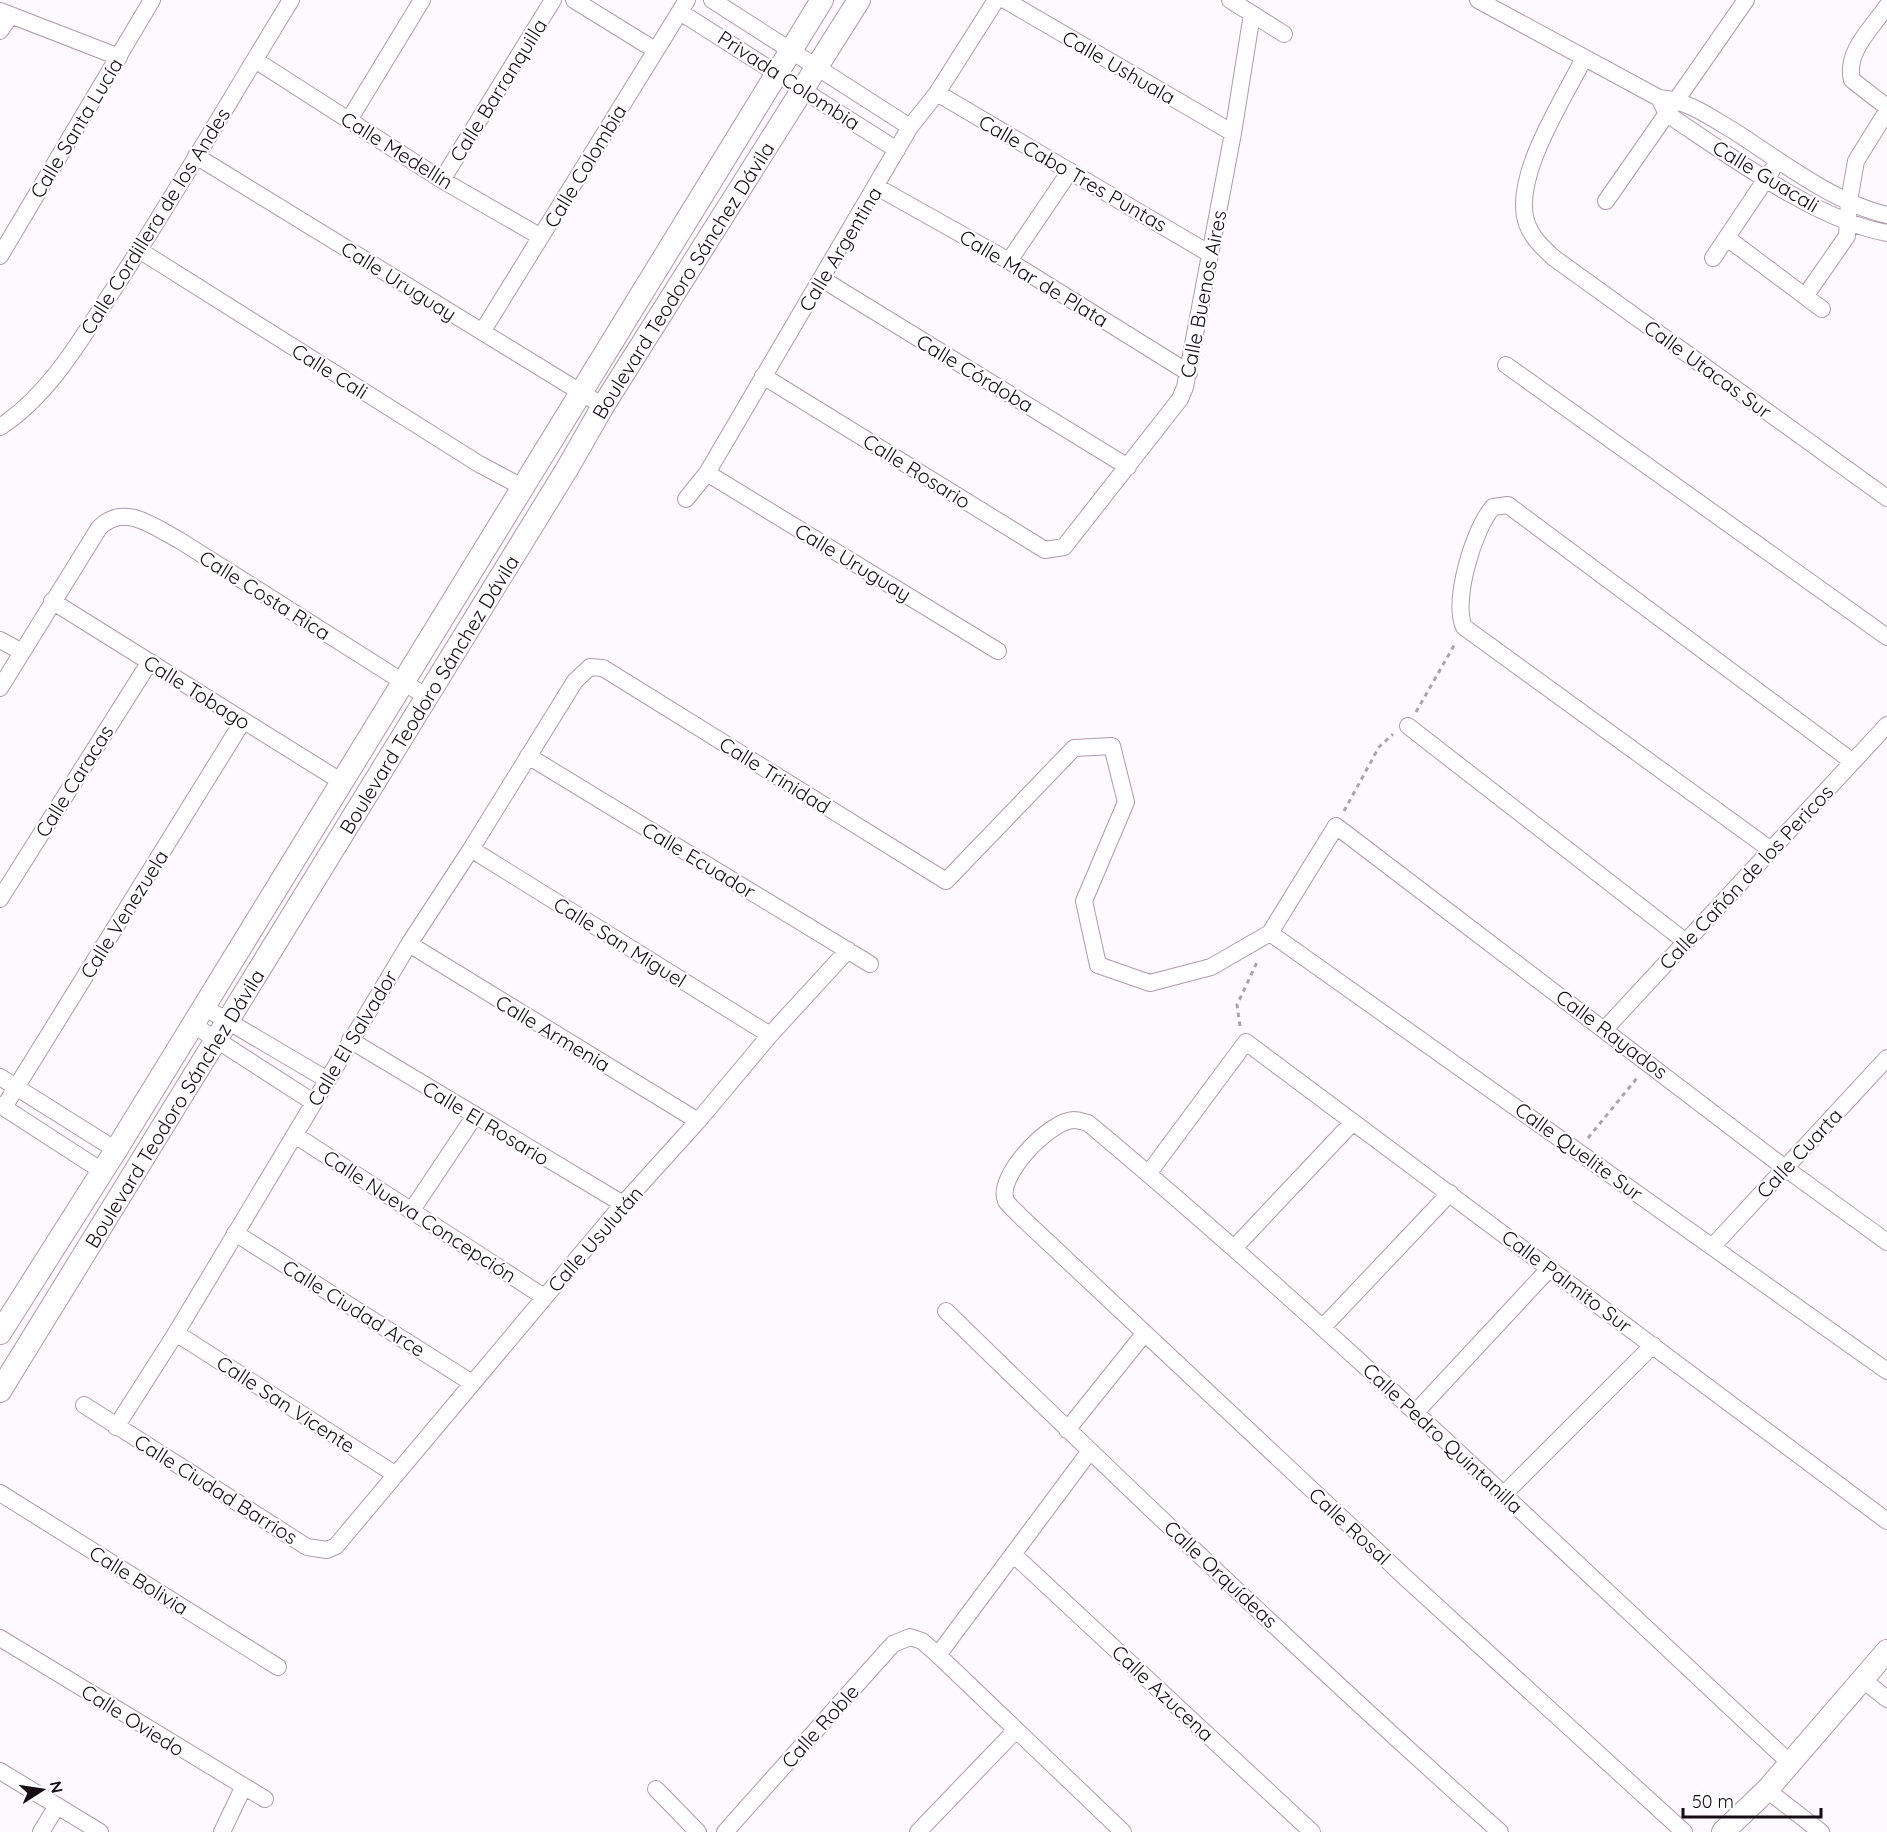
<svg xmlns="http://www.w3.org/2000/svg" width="1887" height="1832" viewBox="0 0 1887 1832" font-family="Quicksand,sans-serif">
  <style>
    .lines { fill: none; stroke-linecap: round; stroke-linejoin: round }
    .street-casing { stroke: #b19aac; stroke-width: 18 }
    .secondary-casing { stroke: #b19aac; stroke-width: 24 }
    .path { stroke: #aba5aa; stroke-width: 3; stroke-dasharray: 4.5 4.5; stroke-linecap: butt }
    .street { stroke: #fff; stroke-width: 16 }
    .secondary { stroke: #fff; stroke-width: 22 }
    .labels { text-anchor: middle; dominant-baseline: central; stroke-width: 4.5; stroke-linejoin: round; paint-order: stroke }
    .street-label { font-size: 20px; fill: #150c13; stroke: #fff }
  </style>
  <rect width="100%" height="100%" fill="#fef9fd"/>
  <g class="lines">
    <defs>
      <path id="street" d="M574,0L655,50
        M712,0L910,127
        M1005,0L1233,133
        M1230,0L1284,34
        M1478,0L1659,98C1687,100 1710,117 1734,131C1779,160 1834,203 1887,215
        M1887,6C1872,28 1845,52 1852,80L1887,107
        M0,11L119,57
        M680,12L897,150
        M0,31L11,15
        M1584,58C1564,99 1513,175 1526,221C1531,237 1542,247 1554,258L1887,498
        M255,60L442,180L541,237
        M937,93L1210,254
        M1659,98L1667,114C1729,155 1815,220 1887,233
        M349,120L422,0
        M196,156L603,406
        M442,180L553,0
        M877,187L1009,261L1189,373
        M1606,201L1746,0
        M1727,238L1822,309
        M139,250L479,464L524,488
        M0,256L152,0
        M1713,258L1772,170
        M1009,261L1070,171
        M822,279L1128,467
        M1806,295L1847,236L1849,201L1856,161L1887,111
        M482,332L687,0
        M1506,365L1887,637
        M763,376L1045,550L1064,547L1180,399L1185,387L1233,133L1252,14
        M0,427C52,393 84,334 117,284C178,191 233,94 291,0
        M707,473L998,651
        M686,499L707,473L910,127L937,93L996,0
        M52,601L342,782
        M0,640L22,652
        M0,688L99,528C124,502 154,527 179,540L427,697
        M1408,726L1686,942
        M528,756L870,964
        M471,849L770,1035
        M1771,850L1464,627C1452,601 1474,528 1493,507L1508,505L1853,762
        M0,899L149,663
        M1270,933L1887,1371
        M409,944L698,1121
        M202,1006L326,1079
        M192,1024L313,1102
        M1605,1029L1887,725
        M350,1040L623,1204
        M0,1077L116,1150
        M0,1105L102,1171
        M4,1107L243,721
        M295,1135L544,1297
        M1148,1174L1246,1042L1887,1521
        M412,1210L474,1117
        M235,1233L472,1383
        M1235,1247L1353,1122
        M1712,1247L1887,1058
        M946,1311C1127,1488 1311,1663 1500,1832
        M1324,1326L1450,1193
        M176,1333L396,1475
        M84,1405L307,1547L327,1550L336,1546L623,1204L698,1121L770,1035L848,950
        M1415,1413L1549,1269
        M116,1427L176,1333L409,944L471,849L575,681L590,667L603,668L946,881L1074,748L1112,746L1126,802L1084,901L1098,965L1150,983L1211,967L1270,933L1336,826L1785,1168L1887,1242
        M1067,1430L1144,1334
        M0,1493L278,1667
        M1503,1495L1653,1345
        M1013,1554L1312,1832
        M0,1638L265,1799
        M938,1655L1090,1451
        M1862,1679L1887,1699
        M0,1771L100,1832
        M656,1789L698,1832
        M1767,1790L1821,1832
        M41,1832L57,1806
        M222,1832L243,1788
        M725,1832L893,1644L910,1637L922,1641L938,1655L1123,1832
        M918,1832L1015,1731
        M1684,1832L1408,1580L1019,1215C1016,1211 1009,1206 1006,1201C995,1177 1050,1120 1074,1120C1078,1120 1084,1122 1088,1123C1331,1326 1558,1547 1790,1763"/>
      <g id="secondary">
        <path d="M0,1333L116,1150L822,0"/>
        <path id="s1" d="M0,1391L567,469L603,406L859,0"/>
        <path d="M1723,1832L1767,1790L1887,1651"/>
      </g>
    </defs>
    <use href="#street" class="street-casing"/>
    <use href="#secondary" class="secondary-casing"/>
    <path class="path" d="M1416,712L1456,642
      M1344,811L1379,747L1393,734
      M1240,1026L1237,1005L1258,960
      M1588,1138L1637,1078"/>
    <use href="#street" class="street"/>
    <use href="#secondary" class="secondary"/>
  </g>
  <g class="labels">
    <g class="street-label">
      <text transform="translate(1119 67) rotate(30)">Calle Ushuala</text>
      <text transform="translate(789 80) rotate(33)">Privada Colombia</text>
      <text transform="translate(498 90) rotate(-58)">Calle Barranquilla</text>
      <text transform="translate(76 128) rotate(-59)">Calle Santa Lucía</text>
      <text transform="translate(397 150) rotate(32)">Calle Medellín</text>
      <text transform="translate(585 166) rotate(-59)">Calle Colombia</text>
      <text transform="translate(1073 173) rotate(30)">Calle Cabo Tres Puntas</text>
      <text transform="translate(1766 176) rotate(31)">Calle Guacali</text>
      <text transform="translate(155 221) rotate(-58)">Calle Cordillera de los Andes</text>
      <text transform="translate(840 249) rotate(-59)">Calle Argentina</text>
      <text transform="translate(1034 278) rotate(31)">Calle Mar de Plata</text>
      <text transform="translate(399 281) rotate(32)">Calle Uruguay</text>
      <text stroke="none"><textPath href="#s1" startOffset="1304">Boulevard Teodoro Sánchez Dávila</textPath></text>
      <text transform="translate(1203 294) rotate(-79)">Calle Buenos Aires</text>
      <text transform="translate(1708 369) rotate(36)">Calle Utacas Sur</text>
      <text transform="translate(330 371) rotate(32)">Calle Cali</text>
      <text transform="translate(975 373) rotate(31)">Calle Córdoba</text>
      <text transform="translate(917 471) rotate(32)">Calle Rosario</text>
      <text transform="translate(853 562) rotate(31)">Calle Uruguay</text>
      <text transform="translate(265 595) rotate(32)">Calle Costa Rica</text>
      <text transform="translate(197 692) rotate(32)">Calle Tobago</text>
      <text stroke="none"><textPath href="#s1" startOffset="818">Boulevard Teodoro Sánchez Dávila</textPath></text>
      <text transform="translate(775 775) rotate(32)">Calle Trinidad</text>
      <text transform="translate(74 781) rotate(-58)">Calle Caracas</text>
      <text transform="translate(699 860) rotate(31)">Calle Ecuador</text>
      <text transform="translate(1746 877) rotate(-47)">Calle Cañón de los Pericos</text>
      <text transform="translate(124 914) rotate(-58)">Calle Venezuela</text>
      <text transform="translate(620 942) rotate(32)">Calle San Miguel</text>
      <text transform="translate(553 1033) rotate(31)">Calle Armenia</text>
      <text transform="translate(1612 1034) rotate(37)">Calle Rayados</text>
      <text transform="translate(352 1038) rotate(-59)">Calle El Salvador</text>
      <text stroke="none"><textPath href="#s1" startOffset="332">Boulevard Teodoro Sánchez Dávila</textPath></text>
      <text transform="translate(486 1123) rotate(31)">Calle El Rosario</text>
      <text transform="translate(1579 1151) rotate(36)">Calle Quelite Sur</text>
      <text transform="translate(1799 1153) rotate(-47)">Calle Cuarta</text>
      <text transform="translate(420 1216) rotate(33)">Calle Nueva Concepción</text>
      <text transform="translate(595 1239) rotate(-49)">Calle Usulután</text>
      <text transform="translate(1567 1281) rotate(37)">Calle Palmito Sur</text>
      <text transform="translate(354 1308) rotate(32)">Calle Ciudad Arce</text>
      <text transform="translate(286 1404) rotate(33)">Calle San Vicente</text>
      <text transform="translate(1443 1438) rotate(43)">Calle Pedro Quintanilla</text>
      <text transform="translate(216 1489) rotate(32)">Calle Ciudad Barrios</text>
      <text transform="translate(1350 1526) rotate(43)">Calle Rosal</text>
      <text transform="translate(1221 1574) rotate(43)">Calle Orquídeas</text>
      <text transform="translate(139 1580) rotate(32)">Calle Bolivia</text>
      <text transform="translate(1163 1693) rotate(43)">Calle Azucena</text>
      <text transform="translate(133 1720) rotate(32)">Calle Oviedo</text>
      <text transform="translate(820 1726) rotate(-48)">Calle Roble</text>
    </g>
  </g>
  <g transform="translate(42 1790) rotate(78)" stroke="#ffffff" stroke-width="4.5" paint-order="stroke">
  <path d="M0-4.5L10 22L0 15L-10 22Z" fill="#150c13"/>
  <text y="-9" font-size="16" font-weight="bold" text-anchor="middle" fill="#150c13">N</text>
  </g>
  <path d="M1683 1808v9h138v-9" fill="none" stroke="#150c13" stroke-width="3"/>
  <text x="1692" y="1808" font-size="18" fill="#150c13" stroke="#ffffff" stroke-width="4.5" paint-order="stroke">50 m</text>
</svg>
